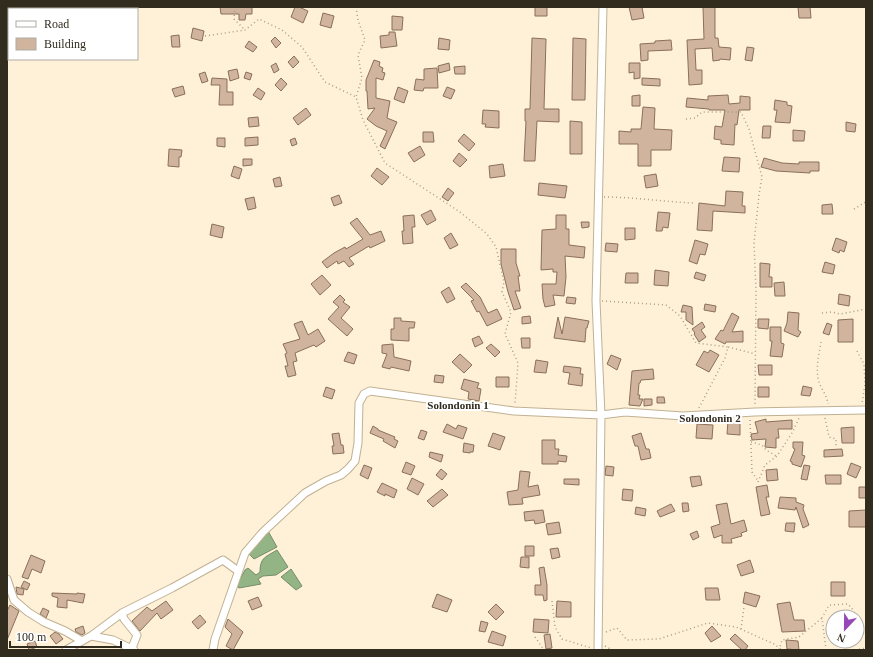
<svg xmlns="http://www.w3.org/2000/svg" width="873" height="657" viewBox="0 0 873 657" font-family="Georgia,serif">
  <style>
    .water { fill: #93b586; stroke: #768c67 }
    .building { fill: #d1b49e; stroke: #8a6f5b }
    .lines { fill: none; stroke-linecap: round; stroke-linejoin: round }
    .street-casing { stroke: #c0b192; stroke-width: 9 }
    .path { stroke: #a89e8a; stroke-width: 1.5; stroke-dasharray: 1 3; stroke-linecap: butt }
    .street { stroke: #fff; stroke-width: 7 }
    .labels { text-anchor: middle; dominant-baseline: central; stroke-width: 4; stroke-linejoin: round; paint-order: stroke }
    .neighbourhood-label { font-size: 11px; font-weight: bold; fill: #322c1f; stroke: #fff }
  </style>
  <rect width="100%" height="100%" fill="#fef1d7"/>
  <path class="water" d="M268,531L277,547L254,559L249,554L262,535Z
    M277,550L288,567L276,575L263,576L258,579L261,584L239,588L237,585L245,570L248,568L256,575L260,572C260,557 266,557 277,550Z
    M291,569L302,586L296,590L281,577Z"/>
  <path class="building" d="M220,7H252V14H246L245,20H239V14H221Z
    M295,7H299L308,11L303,23L291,17Z
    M535,7H547V16H535Z
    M629,7H642L644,18L632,20Z
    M703,7H715V38H718L719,47L731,48L730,60L720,59V60L713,61L712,48L695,49L696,70H702V84L689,85L687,40L704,39Z
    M798,7H810L811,18H799Z
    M323,13L334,16L331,28L320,25Z
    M392,16L403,17L402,30H392Z
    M193,28L204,31L202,41L191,38Z
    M389,32H395L397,46L381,48L380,36L389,35Z
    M179,35L180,47H172L171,36Z
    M275,37L281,43L276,48L271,41Z
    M439,38L450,40L449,50L438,49Z
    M532,38L546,39L544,109H559V122L537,121L535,161H524L526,121H525V109H530Z
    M573,38L586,39L585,100H572Z
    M671,40L672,50L648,51V60L641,61L640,44L655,43V41Z
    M249,41L257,47L253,52L245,47Z
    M747,47L754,48L752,61L745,60Z
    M294,56L299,62L293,68L288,62Z
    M374,60L380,62L379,66L383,68L382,72L385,73L383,80L376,78V98L390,101L387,118L397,122L385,149L380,146L387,131L376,126L367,119L375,108L368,109L367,91H366V80Z
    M276,63L279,70L274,73L271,66Z
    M449,63L450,70L439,73L438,66Z
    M629,63H640V78L634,79V72L629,73Z
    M465,66V74H455L454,67Z
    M437,68L438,88H424L423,91L414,90L416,79L424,80V69Z
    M237,69L239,78L230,81L228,71Z
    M205,72L208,81L202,83L199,74Z
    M246,72L252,74L250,80L244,78Z
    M212,78L227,79V92H233V105H219L220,85H211Z
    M281,78L287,84L281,91L275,85Z
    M642,78L660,79V86L642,85Z
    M183,86L185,94L175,97L172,89Z
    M398,87L408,91L404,103L394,99Z
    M447,87L455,90L451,99L443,96Z
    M258,88L265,93L261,100L253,95Z
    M640,95V106H632V96Z
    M728,95L729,104L740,103V96L750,97V110H739L737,125L735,124L734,145L721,144V140L714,139L715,126L722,127L725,110H709V109L686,107L687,98L708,100V96Z
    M775,100L787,102V105L792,106L790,123L775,122L777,110H774Z
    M643,107L655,108L654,129L672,130L671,150H651V166H638V144H619V131L631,132V129H641Z
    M306,108L311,115L298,125L293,118Z
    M483,110L499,111V128L485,127L486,124H482Z
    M258,117L259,126L249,127L248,118Z
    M570,121L582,122V154H570Z
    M846,122L856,124L855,132L846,131Z
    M763,126H771L770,138H762Z
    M793,130L805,131L804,141H793Z
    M423,132H433L434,142H423Z
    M464,134L475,144L469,151L458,141Z
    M258,137V145L245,146V138Z
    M217,138H225V147L217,146Z
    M295,138L297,144L292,146L290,140Z
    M420,146L425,155L414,162L408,153Z
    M169,149L182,150L181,157H179V167L168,166Z
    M459,153L467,160L460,167L453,161Z
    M724,157L740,158L739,172L722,171Z
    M764,158L782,163L799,164V162H819V171H810V173L776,171L761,167Z
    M243,159H252V165L243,166Z
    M503,164L505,176L490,178L489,166Z
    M234,166L242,169L239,179L231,176Z
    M377,168L389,177L382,185L371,176Z
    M656,174L658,186L646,188L644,176Z
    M280,177L282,186L275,187L273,179Z
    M539,183L567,186L565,198L538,195Z
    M448,188L454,193L448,201L442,197Z
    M726,191L743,192L742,206H745V213L713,211L712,231L697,230L699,203L725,206Z
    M339,195L342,203L334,206L331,198Z
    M254,197L256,208L248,210L245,199Z
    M832,204L833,214H822V205Z
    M431,210L436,220L427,225L421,215Z
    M658,212L670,213L668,228L663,227L662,231H656Z
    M414,215L415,227H412L413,243L403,244L402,231H404L403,216Z
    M556,215H566V229H569V245L585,247L584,258L565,256L566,277L564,296L553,295L555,305L545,307L543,299L542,284H556L557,272H553V269L541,270L542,230L556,229Z
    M357,218L370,235L381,231L385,241L370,248L369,246L349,258L354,264L349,267L344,261L338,264L337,261L327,268L322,262L334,253L345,247L346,249L363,239L350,223Z
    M581,222H589V227L582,228Z
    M212,224L224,227L222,238L210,235Z
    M625,228H635V239L625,240Z
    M451,233L458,245L450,249L444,238Z
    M836,238L847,242L844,252L840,250L839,253L832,250Z
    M695,240L708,244L705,255L700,254L697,264L689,261Z
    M606,243L618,244L617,252L605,251Z
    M501,249H516V263L520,276H518L520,291H515L521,308L514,310L508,292L501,264Z
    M825,262L835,265L833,274L822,272Z
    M760,263L770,264L769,277H772V287H760Z
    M655,270L669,272L668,286L654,285Z
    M696,272L706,275L704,281L694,278Z
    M626,273H638V283H625Z
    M322,275L331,285L320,295L311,284Z
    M784,282L785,296H775L774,283Z
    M466,283L480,297L488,313L497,309L502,319L487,326L479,311L477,312L471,301L474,300L461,287Z
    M449,287L455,299L447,303L441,292Z
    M839,294L850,296L849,306L838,304Z
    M340,295L345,300L343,302L350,307L341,318L353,329L347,336L328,319L339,307L333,302Z
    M567,297L576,298L575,304L566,303Z
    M705,304L716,306L715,312L704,310Z
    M683,305L692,307L693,325L686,320V312H681Z
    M788,312L799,313L798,330L801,332L798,337L784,331L787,323Z
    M732,313L739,317L732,332L743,331V342H726L725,344L715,339L721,330L723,331Z
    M530,316L531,323L522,324V317Z
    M558,317L562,334L565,317L589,321L587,328H586L585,342L554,338Z
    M394,318H401V321L415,322L414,328H409V341L391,340V329H394Z
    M758,319H769L768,329L758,328Z
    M853,319V342H838V320Z
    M302,321L308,335L318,329L325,341L316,347L314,345L295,353L297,361L293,362L296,375L288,377L285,366H288L285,354L287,353L283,344L300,339L294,324Z
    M702,322L705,327L701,330L706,337L699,342L694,334L695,333L692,329Z
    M827,323L832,325L829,335L823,333Z
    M770,327H781V343L784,344L782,357L770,356L772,341H770Z
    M479,336L483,343L475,347L472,339Z
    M521,338H530V348H522Z
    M393,344L394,357L411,361L409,371L391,367L390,369L382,367L387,354L382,353V345Z
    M491,344L500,352L495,357L486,348Z
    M710,350L719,355L709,372L696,365L704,351L708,353Z
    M348,352L357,355L354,364L344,361Z
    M460,354L472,365L464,373L452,362Z
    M611,355L621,359L617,370L607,364Z
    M536,360L548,362L546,373L534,372Z
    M758,365H772V375H759Z
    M564,366L581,368L580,374H583L582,386L568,384L570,373L563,372Z
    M653,369L654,379L641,380L640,383H639L638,395H640L639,399H643L640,406L629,405L632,371Z
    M435,375L444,376L443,383L434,382Z
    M496,377H509V387H496Z
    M464,379L479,383L477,388L481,389L479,401L468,399L469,392L461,389Z
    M803,386L812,388L810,396L801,395Z
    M326,387L335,390L332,399L323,396Z
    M758,387H769V397H758Z
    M657,397H664L665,403H657Z
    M644,399H652V405L644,406Z
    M766,419V422L792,420V429H778L779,438H776V448L765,447L766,439L752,440L751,434L758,433L755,422Z
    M728,421L740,422V435L727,434Z
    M447,424L456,429L458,425L467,428L463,439L443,432Z
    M697,424L713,425L712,439L696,438Z
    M373,426L378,429V430L395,437L394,439L398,441L395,448L383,441L384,439L370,433Z
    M854,427V443H842L841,428Z
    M421,430L427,432L424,440L418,438Z
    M339,433L341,445H343L344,453L333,454L332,446H334L332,434Z
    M493,433L505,437L500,450L488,446Z
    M641,433L646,449H649L651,458L641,460L638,446H635L632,436Z
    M542,440H555V449H559L558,455L567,456L566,462L558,461V464H542Z
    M793,442H803L802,455L805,456L801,467L792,464V462L790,461L795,449L793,448Z
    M464,443L474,445L473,452H470V453L463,452Z
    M842,449L843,456L824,457V450Z
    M430,452L443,455L441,462L429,457Z
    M406,462L415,466L411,475L402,472Z
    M851,463L861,467L856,478L847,474Z
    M364,465L372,468L368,479L360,475Z
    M804,465L810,466L807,480L801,479Z
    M606,466L614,467L613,476L605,475Z
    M441,469L447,474L442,480L436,475Z
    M777,469L778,480L767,481L766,470Z
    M520,471L530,472L528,487L538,485L540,495L522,498L523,504L509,505L507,492L518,490Z
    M825,475H841V484H826Z
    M700,476L702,485L692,487L690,477Z
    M412,478L424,484L418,495L407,489Z
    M564,479H579V485L564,484Z
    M382,483L397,490L394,498L385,494V496L377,492Z
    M767,485L769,497H766L770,514L761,516L756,487Z
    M859,487H866V498H859Z
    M442,489L448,495L433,507L427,501Z
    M623,489L633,490L632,501L622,500Z
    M780,497L796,498V502L804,505L803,509L809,525L803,528L796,507L795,510L778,508Z
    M682,503H688L689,511L683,512Z
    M727,503L731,524L744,520L747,531L741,533L742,536L731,539L732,543H722V535L714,538L711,527L720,524L716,505Z
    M671,504L675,511L660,517L657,511Z
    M636,507L646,509L645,516L635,514Z
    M543,510L545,522L535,524L534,520L525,521L524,512Z
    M866,510V527H849V511Z
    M559,522L561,533L548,535L546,524Z
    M786,523H795L794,532L785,531Z
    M697,531L699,537L693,540L690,534Z
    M525,546H534V556H525Z
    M558,548L560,557L552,559L550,549Z
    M31,555L45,561L41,573L32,569L28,579L22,577Z
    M521,557H529V568L520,567Z
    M750,560L754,572L741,576L737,565Z
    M544,567L547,585V600L544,601L543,595H535V585H541L539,568Z
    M24,581L30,584L27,590L21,587Z
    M831,582H845V596H831Z
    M16,587L24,589L23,595L17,594Z
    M705,588H718L720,600H706Z
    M745,592L760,596L756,607L743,603Z
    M52,593L77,594V593L85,594L83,603L67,600V608L57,607L58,598L52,596Z
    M437,594L452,600L447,612L432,607Z
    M258,597L262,606L252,610L248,601Z
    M166,601L173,610L161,619L157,613L140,631L132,621L147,607L152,611Z
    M557,601L571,602V617H556Z
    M790,602L794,620H804L805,631L782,632L777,604Z
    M496,604L504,612L496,620L488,612Z
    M10,605L19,611L7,640V611Z
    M43,608L49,611L46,618L40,614Z
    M200,615L206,622L198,629L192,622Z
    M228,619L243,632L233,650L226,646L232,634L225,627Z
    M534,619L549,620L548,633L533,632Z
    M481,621L488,623L485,632L479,631Z
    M83,626L85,633L82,635L76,632L75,629Z
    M712,626L721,636L711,642L705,633Z
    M492,631L506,636L503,646L488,642Z
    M55,632L59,634L63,639L56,644L50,636Z
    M550,634L552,648L546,649L544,635Z
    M735,634L748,646L745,650H742L730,639Z
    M786,640L798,641L799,650L787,649Z
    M35,641L37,647L29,650L27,644Z"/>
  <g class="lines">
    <defs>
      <path id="street" d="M7,579L14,600L28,612L44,622L65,631L82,641
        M122,613L124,619L137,635L132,648
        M91,636L113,640L134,650
        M66,650L91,636L122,613L172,588L223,560L238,571
        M213,650L215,639L245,553L263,532L305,493L326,481L341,475L348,469L355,461L358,443L359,403L364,394L370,391L514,411L601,415L625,412L683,416L755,412L866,410
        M598,650L601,415L596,301L603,7"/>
    </defs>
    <use href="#street" class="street-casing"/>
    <path class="path" d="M235,7L234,19L245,30
      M356,7L358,20L365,40L358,55L362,78L356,97L363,120L385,163L460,212L487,234L496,247L504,282L502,292L511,312L505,334L518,363L515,404
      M205,36L245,30L259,19L282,30L302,47L325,82L356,97
      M686,119L695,118L702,112H741L749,129L762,177L759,195L754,243L756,290L755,406
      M604,197C635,197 664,202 695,203
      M854,209L866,202
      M602,301L666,305L680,316L696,343L728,347
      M822,313L832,312L840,314L866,309
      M821,342C819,354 816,366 818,378C819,387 827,394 828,404
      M857,351L864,364L865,384L862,404
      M699,408L725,358L728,347L755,354
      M825,418L829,437L836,439V446
      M750,420L752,472L758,481
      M751,442L762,445L766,450L776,456
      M758,482L765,465L777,456L792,433L799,418
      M552,601L555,627L562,639L591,648
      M857,621L864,635
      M741,629L744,607
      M606,632L617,628L627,640L659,639L708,623L736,627L774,644L782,650
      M535,637L544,650
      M605,646L612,650
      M779,650L782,640L799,637L822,618
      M826,650L822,618L829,605L848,604L853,610L856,617
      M855,650L866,648"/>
    <use href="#street" class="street"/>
  </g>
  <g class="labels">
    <g class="neighbourhood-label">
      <text x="458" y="405">Solondonin 1</text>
      <text x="710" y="418">Solondonin 2</text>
    </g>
  </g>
  <rect width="873" height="657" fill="none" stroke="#322c1f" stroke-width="16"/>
  <rect x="8" y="8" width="130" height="52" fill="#ffffff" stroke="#adaba5"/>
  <rect x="16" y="21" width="20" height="6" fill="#ffffff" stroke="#adaba5"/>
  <text x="44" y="28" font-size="12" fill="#322c1f">Road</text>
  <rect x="16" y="38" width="20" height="12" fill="#d1b49e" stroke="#adaba5"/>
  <text x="44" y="48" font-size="12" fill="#322c1f">Building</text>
  <g transform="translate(845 629) rotate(202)"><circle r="19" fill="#ffffff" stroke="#adaba5"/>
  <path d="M0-3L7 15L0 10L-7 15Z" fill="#9648b9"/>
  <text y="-6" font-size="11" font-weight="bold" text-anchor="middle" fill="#322c1f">N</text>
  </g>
  <path d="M10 641v6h111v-6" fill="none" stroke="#322c1f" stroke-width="2"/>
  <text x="16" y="641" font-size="12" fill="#322c1f" stroke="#ffffff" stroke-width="3" paint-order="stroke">100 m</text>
</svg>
